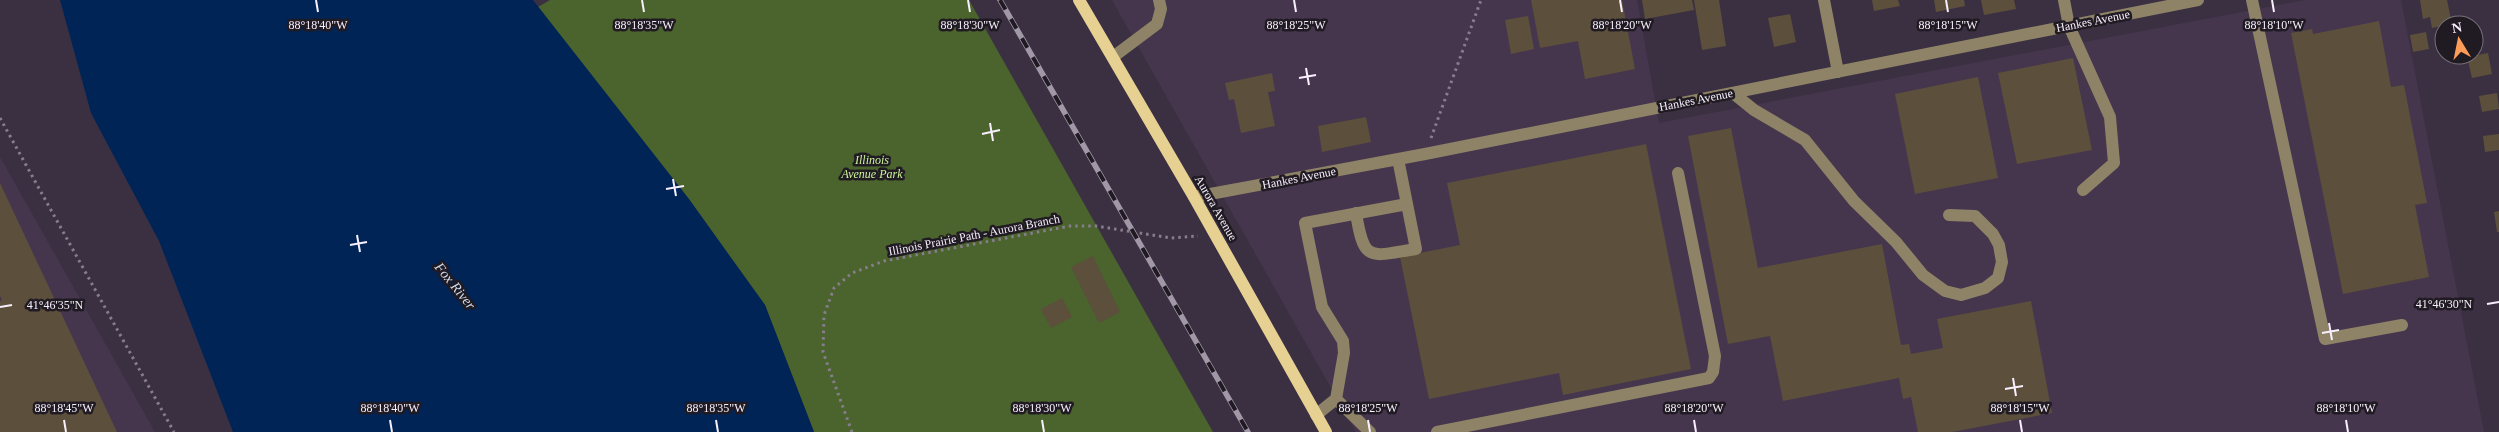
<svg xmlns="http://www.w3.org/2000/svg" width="2499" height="432" viewBox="0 0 2499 432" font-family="Georgia,serif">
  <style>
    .built { fill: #45364e }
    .green { fill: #4b632c }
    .water { fill: #002455 }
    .building { fill: #5c4f3c }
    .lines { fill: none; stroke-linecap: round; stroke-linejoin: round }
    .path { stroke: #877e8d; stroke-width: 3; stroke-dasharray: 2.5 4; stroke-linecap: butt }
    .minor { stroke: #8e8366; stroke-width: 12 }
    .major { stroke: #e7d192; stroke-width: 12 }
    .rail-casing { stroke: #a198a7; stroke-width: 5.5 }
    .rail { stroke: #201a23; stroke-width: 4; stroke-dasharray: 11; stroke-linecap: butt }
    .ticks { fill: none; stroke: #f7f0fc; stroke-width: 2 }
    .labels { text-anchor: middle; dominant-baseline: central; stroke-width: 5; stroke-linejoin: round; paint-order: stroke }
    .street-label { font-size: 12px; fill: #f7f0fc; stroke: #201a23 }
    .park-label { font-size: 12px; font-style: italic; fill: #cbf597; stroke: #201a23 }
    .water-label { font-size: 14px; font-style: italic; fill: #d3dfef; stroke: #201a23 }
    .ticks-label { font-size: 12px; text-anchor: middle; fill: #f7f0fc; stroke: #201a23; stroke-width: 5; stroke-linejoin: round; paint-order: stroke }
  </style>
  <rect width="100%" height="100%" fill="#3b3042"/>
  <path class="built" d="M1112,0H1637L1659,123L2305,0H2401L2484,432H1356Z
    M0,157L155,432H0Z"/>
  <path class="green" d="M550,0H969L1213,432H814L765,305L538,7Z"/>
  <path class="water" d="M60,0H533L689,199L765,305L814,432H233L159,241L91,113Z"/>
  <path class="building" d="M1531,0H1622L1635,69L1585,79L1578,41L1540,48Z
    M1642,0H1692L1694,10L1645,19Z
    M1694,0H1719L1726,46L1702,50Z
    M1872,0H1898L1900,6L1874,11Z
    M1934,0H1964L1965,6L1936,12Z
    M1981,0H2014L2016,9L1984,15Z
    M2420,0H2447L2452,24L2432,28L2430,17L2423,19Z
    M1790,14L1796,42L1774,47L1768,18Z
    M1528,16L1534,49L1511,54L1505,20Z
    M2379,21L2391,87L2404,85L2427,203L2415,205L2429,277L2343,294L2291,33L2312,29L2313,34Z
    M2426,32L2429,49L2413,52L2410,35Z
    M2488,53L2492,74L2472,78L2467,57Z
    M2073,58L2092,150L2017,164L1998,73Z
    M1272,73L1275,91L1268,92L1275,126L1241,133L1234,99L1229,100L1225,83Z
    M1978,77L1998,178L1915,194L1895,94Z
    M2497,93L2499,109L2482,112L2479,96Z
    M1366,117L1371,142L1322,152L1318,126Z
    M1731,128L1758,268L1882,244L1901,345L1909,344L1911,354L1943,348L1937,319L2031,301L2052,413L1952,432H1918L1911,397L1903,399L1899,378L1783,401L1770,336L1728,344L1688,136Z
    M2499,134V150L2485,152L2483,136Z
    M1646,144L1691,369L1563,395L1559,373L1429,399L1400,257L1460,245L1447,183Z
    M0,183L117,432H0V301L2,300L0,296Z
    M2499,211V232H2497L2494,212Z
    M1093,256L1120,312L1099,323L1071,267Z
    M1062,298L1072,317L1051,328L1041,309Z"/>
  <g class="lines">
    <path class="path" d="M0,118L174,432
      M1431,138L1481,0
      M852,432L823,352L824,315L834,288L852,273L884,261L1070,226H1096L1171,238L1198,236"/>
    <path class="minor" d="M1824,0L1838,72
      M2064,0L2069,26L2110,117L2114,163L2083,190
      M2252,0L2325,339L2402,325
      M1113,57L1157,24L1161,9L1159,0
      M1733,93L1754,110L1805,140L1854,201L1896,242L1923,275L1945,291L1961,295L1985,288L1998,278L2002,262L1999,245L1993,234L1975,216L1949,215
      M1194,197L1425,154L2198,0
      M1356,213C1364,264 1370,256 1416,249L1407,204
      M1336,399L1370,432
      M1316,415L1336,399L1344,353L1343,341L1322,307L1305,223L1407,204L1398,159
      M1437,432L1709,378L1713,372L1715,356L1678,173"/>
    <path class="major" d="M1079,0L1194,197L1326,432"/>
    <defs>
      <path id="rail" d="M1000,0L1248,432"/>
    </defs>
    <use href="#rail" class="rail-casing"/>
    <use href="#rail" class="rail"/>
  </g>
  <path class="ticks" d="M316,0L318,12M642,0L644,12M968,0L970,12M1294,0L1296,12M1620,0L1622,12M1946,0L1948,12M2272,0L2274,12M1306,68L1309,85M1299,78L1316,75M990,123L993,141M982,134L1000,130M673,179L676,196M666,189L684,186M357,235L360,252M350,245L367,242M2487,304L2499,302M0,307L12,305M2329,323L2332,340M2322,333L2339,330M2013,378L2016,396M2005,389L2023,386M64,420L66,432M390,420L392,432M716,420L718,432M1042,420L1044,432M1368,420L1370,432M1694,420L1696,432M2020,420L2022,432M2346,420L2348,432"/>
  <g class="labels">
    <g class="street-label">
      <text transform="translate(2093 21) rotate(-11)">Hankes Avenue</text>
      <text transform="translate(1696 100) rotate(-11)">Hankes Avenue</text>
      <text transform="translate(1299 178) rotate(-11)">Hankes Avenue</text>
      <text transform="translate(1216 208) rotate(60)">Aurora Avenue</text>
      <text transform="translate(974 235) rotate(-11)">Illinois Prairie Path - Aurora Branch</text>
    </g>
    <g class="park-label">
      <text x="872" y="160">Illinois<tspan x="872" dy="14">Avenue Park</tspan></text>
    </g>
    <g class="water-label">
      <text transform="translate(455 286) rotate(51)">Fox River</text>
    </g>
  </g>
  <g class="ticks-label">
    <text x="318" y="29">88°18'40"W</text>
    <text x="644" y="29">88°18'35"W</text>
    <text x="970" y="29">88°18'30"W</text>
    <text x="1296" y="29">88°18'25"W</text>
    <text x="1622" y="29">88°18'20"W</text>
    <text x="1948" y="29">88°18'15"W</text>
    <text x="2274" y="29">88°18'10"W</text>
    <text x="2444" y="308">41°46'30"N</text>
    <text x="55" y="309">41°46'35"N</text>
    <text x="64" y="412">88°18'45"W</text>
    <text x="390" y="412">88°18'40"W</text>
    <text x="716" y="412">88°18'35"W</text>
    <text x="1042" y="412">88°18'30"W</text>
    <text x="1368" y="412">88°18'25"W</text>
    <text x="1694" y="412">88°18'20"W</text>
    <text x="2020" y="412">88°18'15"W</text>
    <text x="2346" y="412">88°18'10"W</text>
  </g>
  <g transform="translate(2459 40) rotate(350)"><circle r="24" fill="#201a23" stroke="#76707a"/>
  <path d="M0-4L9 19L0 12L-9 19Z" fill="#fe9c58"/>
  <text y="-8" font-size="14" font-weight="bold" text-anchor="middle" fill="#f7f0fc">N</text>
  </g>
</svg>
